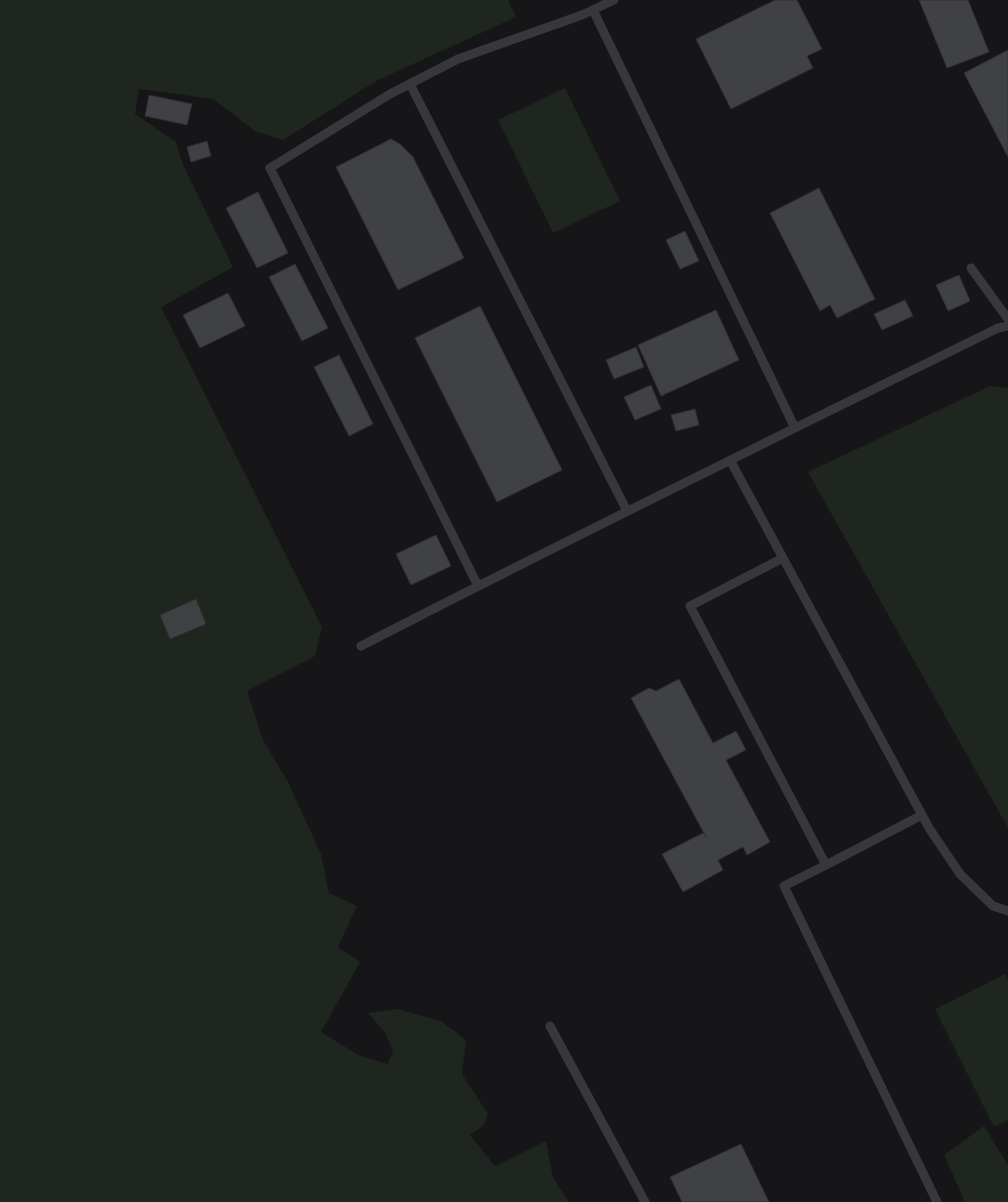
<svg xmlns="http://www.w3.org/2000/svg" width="1008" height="1202" viewBox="0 0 1008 1202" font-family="'Fira Sans Condensed',sans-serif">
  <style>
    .green { fill: #1e261f }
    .building { fill: #404145; stroke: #303034 }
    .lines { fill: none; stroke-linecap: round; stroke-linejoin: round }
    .service { stroke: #37383d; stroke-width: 9 }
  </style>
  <rect width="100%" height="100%" fill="#161618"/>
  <path class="green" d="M0,0H508L516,17L376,81L283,140L255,131L213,99L139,89L135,114L176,142L183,165L233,267L161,307L322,627L315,656L247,691L263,740L288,782L321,854L329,893L357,906L338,947L360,962L321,1032L360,1056L388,1064L393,1050L384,1031L368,1013L398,1009L441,1021L466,1040L462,1074L488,1114L483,1126L470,1135L495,1166L546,1141L553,1178L569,1202H0Z
    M565,88L620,201L553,233L498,120Z
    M990,386L1008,388V828L808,472Z
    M1005,974L1008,980V1120L994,1127L935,1009Z
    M984,1126L1008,1165V1202H965L944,1155Z"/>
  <path class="building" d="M775,0H797L822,49L807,56L813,68L731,109L696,39Z
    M919,0H968L989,52L947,68Z
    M1008,50V157L964,73Z
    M149,95L192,104L187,125L145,116Z
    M391,139L400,144L413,157L464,258L398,290L336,167Z
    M207,141L211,156L191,162L187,147Z
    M819,188L875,299L837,318L830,305L820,311L770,213Z
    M258,192L288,253L257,268L226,208Z
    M685,231L699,261L680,269L666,240Z
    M295,264L328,328L302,341L269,277Z
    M959,275L970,301L948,311L936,285Z
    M228,293L245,326L200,348L183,315Z
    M905,300L913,316L882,330L874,314Z
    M480,306L562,470L497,502L415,338Z
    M716,310L739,360L661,396L638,345Z
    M636,347L644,367L614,379L606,360Z
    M339,355L373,424L349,436L314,367Z
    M651,385L661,409L635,420L624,397Z
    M695,409L699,425L676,431L671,415Z
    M436,535L451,566L411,585L396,554Z
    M196,599L206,624L170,639L160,615Z
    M679,679L713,743L736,731L746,750L726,760L770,842L747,855L743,847L718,860L723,870L683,892L662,854L703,833L706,837L631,698L649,688L656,691Z
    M741,1144L769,1202H682L670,1177Z"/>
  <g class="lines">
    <path class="service" d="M593,10L795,428
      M410,84L627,511
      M971,268L1008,319
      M730,460L929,828L960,874L993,906L1008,911
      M783,558L690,606L826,865L922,815
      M478,586L270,168L390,94L458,59L582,15L614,0
      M361,646C572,537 785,433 998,328L1008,326
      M826,865L784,886L937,1202
      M550,1026L645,1202"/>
  </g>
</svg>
